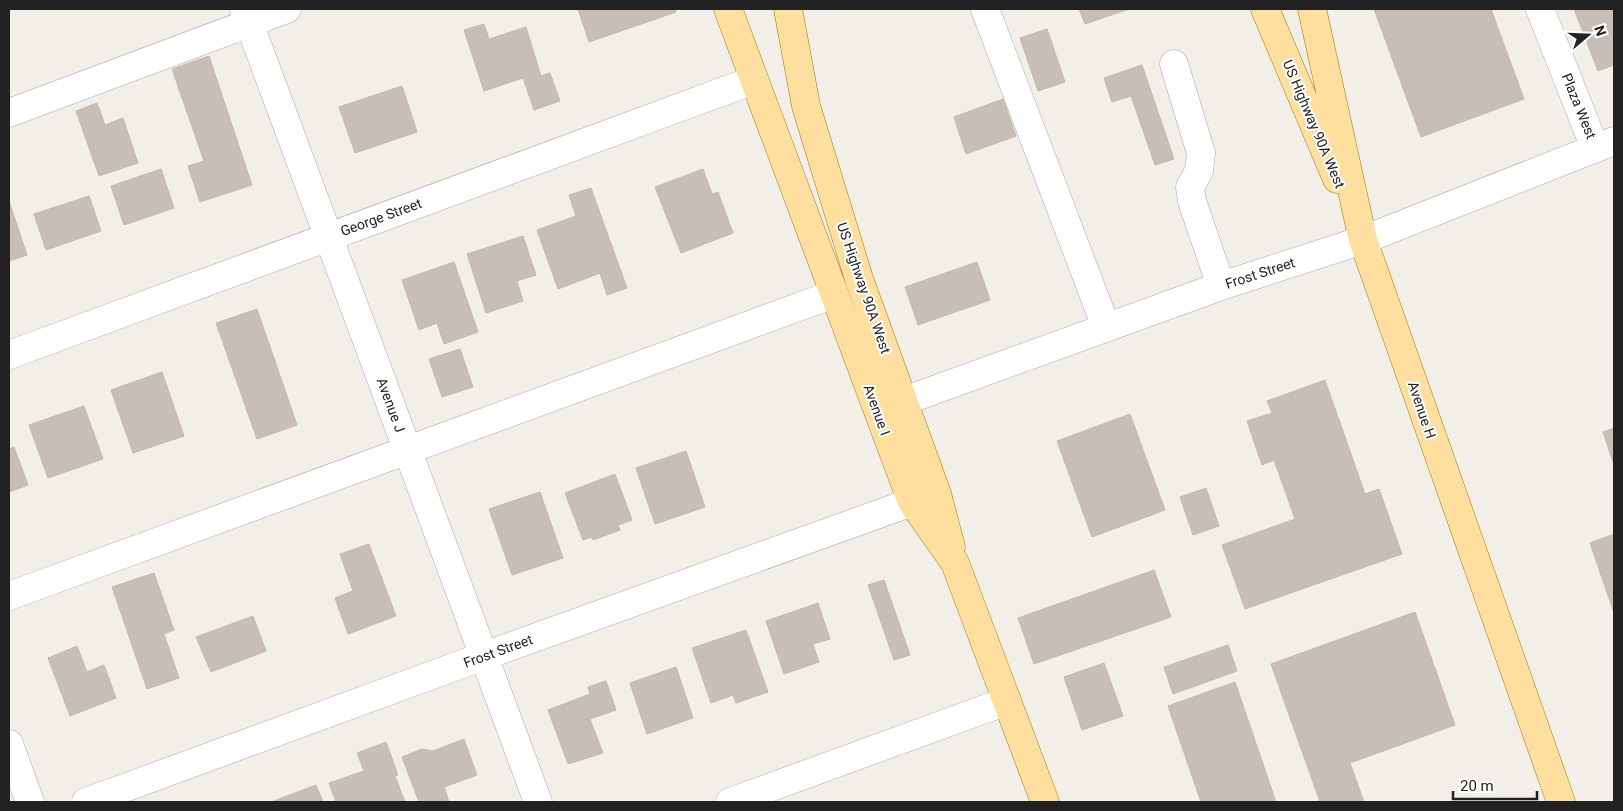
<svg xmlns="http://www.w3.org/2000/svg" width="1623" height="811" viewBox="0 0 1623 811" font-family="Roboto,sans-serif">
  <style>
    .building { fill: #c7bfb7; stroke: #c4b8aa }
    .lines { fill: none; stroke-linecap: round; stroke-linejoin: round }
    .minor-casing { stroke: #a8a8a8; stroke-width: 29 }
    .major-casing { stroke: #9f7a00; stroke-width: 29 }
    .minor { stroke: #fff; stroke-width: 28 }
    .major { stroke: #fedfa0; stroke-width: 28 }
    .labels { text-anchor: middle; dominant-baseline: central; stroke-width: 4; stroke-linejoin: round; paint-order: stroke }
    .street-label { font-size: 14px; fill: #212121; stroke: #fff }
  </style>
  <rect width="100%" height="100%" fill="#f2efe8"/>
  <path class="building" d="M578,9H675L676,12L589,42Z
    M1079,9H1129L1085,24Z
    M1374,9H1491L1524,99L1421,137Z
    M1574,9H1614V65L1598,71Z
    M484,24L489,39L526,27L541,76L550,73L560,101L534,110L523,78L484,91L464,30Z
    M1047,29L1065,82L1038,91L1020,38Z
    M209,56L252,185L200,202L188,166L204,161L172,69Z
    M1142,65L1174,159L1155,165L1131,96L1112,102L1104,78Z
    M402,86L417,132L355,153L339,107Z
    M1003,99L1016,136L966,154L954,117Z
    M97,103L105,125L123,118L138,163L99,176L76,111Z
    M161,169L174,208L124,225L111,186Z
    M703,169L712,194L718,192L733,233L681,253L655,187Z
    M591,188L627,288L607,295L600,273L558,289L537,230L576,216L569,195Z
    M89,196L101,231L46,250L34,214Z
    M9,201L27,255L9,261Z
    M523,236L536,275L517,281L523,301L486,313L467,254Z
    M454,262L478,332L444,344L437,323L419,330L402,280Z
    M977,262L990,300L918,325L905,287Z
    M257,309L297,425L257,439L216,323Z
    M460,349L473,387L442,397L429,359Z
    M162,372L184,436L133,453L111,390Z
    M1325,380L1365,494L1379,489L1402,554L1245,609L1222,545L1295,519L1274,460L1262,465L1247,421L1272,413L1267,401Z
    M84,406L103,459L48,478L29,425Z
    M1130,414L1165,510L1092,537L1057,441Z
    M1614,428V465L1603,432Z
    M14,447L28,485L9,492V449Z
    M686,451L705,507L655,524L636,468Z
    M615,474L632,520L618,525L620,530L593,540L591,537L583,540L565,493Z
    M1206,488L1219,526L1193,535L1180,497Z
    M540,492L563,558L512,575L489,509Z
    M1614,534V613L1590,543Z
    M369,544L396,616L348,634L335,598L353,591L340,554Z
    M1154,570L1171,617L1034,664L1018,618Z
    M154,573L174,630L164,634L179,678L147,689L112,587Z
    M884,580L910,655L894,660L868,585Z
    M818,603L830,639L813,644L819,662L784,674L766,621Z
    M1415,612L1455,725L1350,763L1364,802H1320L1271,664Z
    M253,616L266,651L211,672L196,637Z
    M746,630L768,692L736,703L733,695L711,703L692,648Z
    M1228,645L1237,671L1173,694L1164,667Z
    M77,646L87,672L104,665L116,698L70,716L48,658Z
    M1104,663L1123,716L1082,730L1064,677Z
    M676,667L693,718L647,734L630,683Z
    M606,681L616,710L590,719L603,753L568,764L548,710L590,694L588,687Z
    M1235,682L1276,802H1201L1168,706Z
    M464,739L477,775L444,787L449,802H419L402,757L422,749L433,751Z
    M386,742L398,775L395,776L405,802H336L329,783L364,771L357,753Z
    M316,785L323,802H271Z"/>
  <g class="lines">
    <defs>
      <path id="minor" d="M244,9L538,802
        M985,9L1106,327
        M1540,9L1595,148
        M1174,64L1201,153L1199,171L1190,187L1192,201L1221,286
        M9,113L287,9
        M9,355L754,80
        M904,401L1221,286L1363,240L1614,141
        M9,596L834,294
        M9,744L30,802
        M86,802L484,656L912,502
        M730,802L1007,701"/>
      <path id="major" d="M728,9L912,502L955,563L1045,802
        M788,9L806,106L859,279L937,494L951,547
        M1265,9L1337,179
        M1312,9L1363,240L1561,802"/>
    </defs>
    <use href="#minor" class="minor-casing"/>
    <use href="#major" class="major-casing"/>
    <use href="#minor" class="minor"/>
    <use href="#major" class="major"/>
  </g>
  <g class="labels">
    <g class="street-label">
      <text transform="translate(1579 106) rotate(68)">Plaza West</text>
      <text transform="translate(1314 124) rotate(67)">US Highway 90A West</text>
      <text transform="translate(381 217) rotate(-20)">George Street</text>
      <text transform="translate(1260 273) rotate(-18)">Frost Street</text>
      <text transform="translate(864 288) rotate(71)">US Highway 90A West</text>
      <text transform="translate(391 405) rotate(70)">Avenue J</text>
      <text transform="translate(877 410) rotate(70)">Avenue I</text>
      <text transform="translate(1422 410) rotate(71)">Avenue H</text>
      <text transform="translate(498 651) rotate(-20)">Frost Street</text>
    </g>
  </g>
  <rect width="1623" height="811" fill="none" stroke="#212121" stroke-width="20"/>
  <g transform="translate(1588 35) rotate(71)" stroke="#ffffff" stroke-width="4" paint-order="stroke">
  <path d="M0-4L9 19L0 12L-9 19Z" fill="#212121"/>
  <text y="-8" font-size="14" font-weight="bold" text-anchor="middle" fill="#212121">N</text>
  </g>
  <path d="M1453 791v8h84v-8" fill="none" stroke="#212121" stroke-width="2.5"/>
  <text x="1460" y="791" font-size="15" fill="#212121" stroke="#ffffff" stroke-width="4" paint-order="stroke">20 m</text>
</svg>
